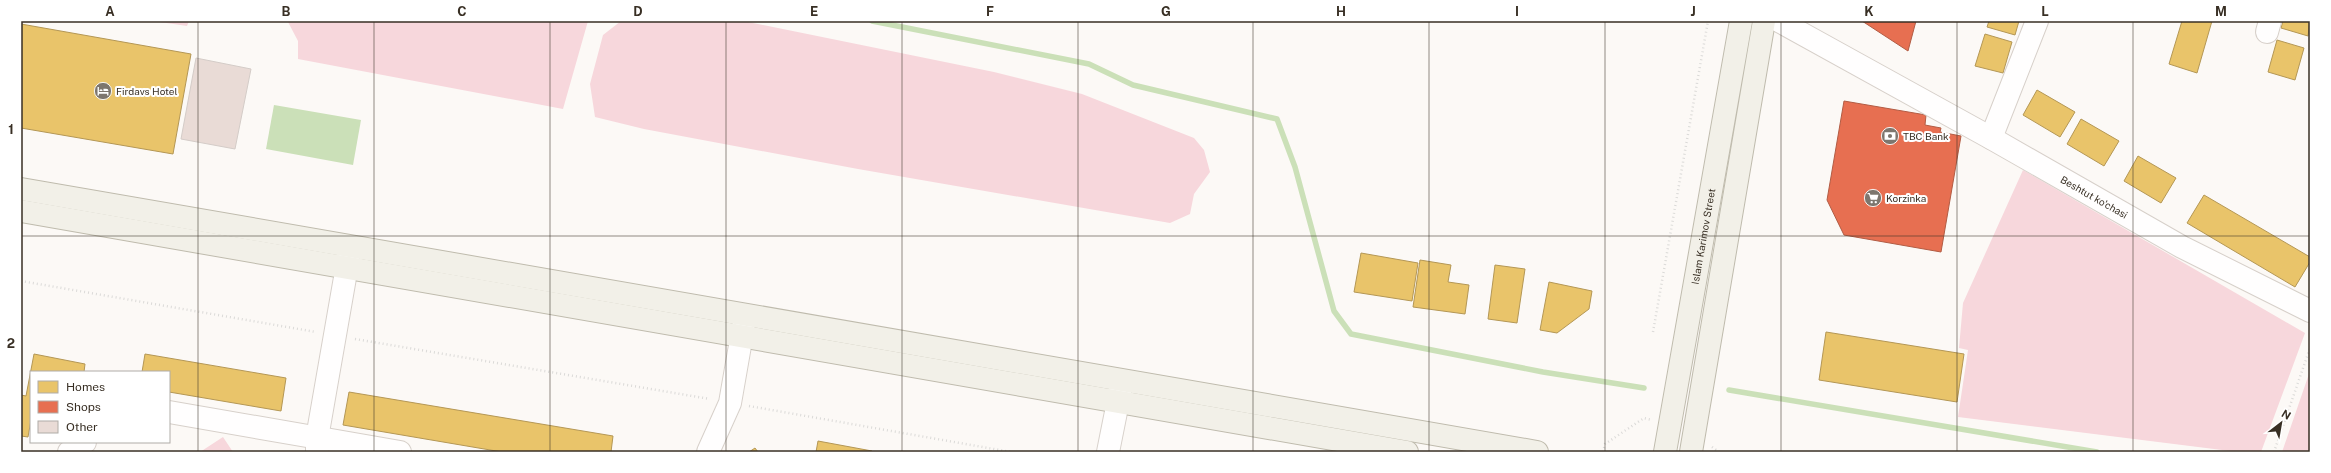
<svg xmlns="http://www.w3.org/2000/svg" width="2331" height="473" viewBox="0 0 2331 473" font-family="'Public Sans',sans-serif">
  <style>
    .green { fill: #f7d7dc }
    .water { fill: #cbe0b8 }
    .homes { fill: #e9c46a; stroke: #b49755 }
    .shops { fill: #e76f51; stroke: #b25c44 }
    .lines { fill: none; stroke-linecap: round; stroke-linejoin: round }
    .stream { stroke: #cbe0b8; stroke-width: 5.5 }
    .building { fill: #e9dbd6; stroke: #d4ccc8 }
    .minor-casing { stroke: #d7d0ca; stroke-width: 24 }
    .major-casing { stroke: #bfbbad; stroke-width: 24 }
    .path { stroke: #dbdad8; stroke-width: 2.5; stroke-dasharray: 1 3; stroke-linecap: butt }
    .minor { stroke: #fffefe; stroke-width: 22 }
    .major { stroke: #f2f0e8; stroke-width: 22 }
    .grid { fill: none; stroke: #382f24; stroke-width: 1; stroke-opacity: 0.55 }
    .labels { text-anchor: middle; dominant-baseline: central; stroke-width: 4; stroke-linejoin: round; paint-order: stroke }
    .poi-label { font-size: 10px; fill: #382f24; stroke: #fff; text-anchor: start }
    .street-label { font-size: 10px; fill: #382f24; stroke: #fff }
    .neatline { fill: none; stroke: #382f24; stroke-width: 1.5 }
    .grid-label { font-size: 13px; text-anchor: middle; font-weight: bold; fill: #382f24 }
  </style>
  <rect width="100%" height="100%" fill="#fcf9f6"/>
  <path class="green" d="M153,21H189L187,26Z
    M284,21H588L563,109L298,59V41L288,22Z
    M621,21H743L886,50L994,72L1082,94L1194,138L1204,150L1210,172L1194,194L1190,214L1170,223L858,169L644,129L595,117L590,84L603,35Z
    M2023,170L2305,333L2261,452H2238L1958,417L1968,350L1959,348L1963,303Z
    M2310,371V452H2282Z
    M223,437L233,452H200Z"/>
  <path class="water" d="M274,105L361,120L353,165L266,149Z"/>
  <path class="homes" d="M1989,21H2019L2015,35L1987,27Z
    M2182,21H2212L2197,73L2169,64Z
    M2283,21H2310L2308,36L2281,28Z
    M21,24L191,54L173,154L21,128Z
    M1985,34L2012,42L2003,73L1975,66Z
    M2277,40L2304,48L2295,80L2268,72Z
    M2037,90L2075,112L2060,137L2023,115Z
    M2081,119L2119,141L2104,166L2067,144Z
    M2138,156L2176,178L2161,203L2124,181Z
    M2204,195L2310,257V262L2295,287L2187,223Z
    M1361,253L1418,263L1412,301L1354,292Z
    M1420,260L1451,265L1448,282L1469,285L1465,314L1413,307Z
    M1495,265L1525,269L1517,323L1488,319Z
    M1549,282L1592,291L1589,309L1557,333L1540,330Z
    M1826,332L1964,354L1957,402L1819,380Z
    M34,354L85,364L84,372H31V420L28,437L21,436V395L26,396Z
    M145,354L286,378L281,411L169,392V372H142Z
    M349,392L613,436L611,452H502L343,425Z
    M818,441L872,451L871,452H816Z
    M755,448L758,452H749Z"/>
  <path class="shops" d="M1862,21H1916L1908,51Z
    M1844,101L1926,115L1925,125L1941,128L1940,132L1961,136L1941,252L1844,235L1827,200Z"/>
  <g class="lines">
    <path class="stream" d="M872,21L1089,64L1133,85L1277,119L1295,167L1334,311L1351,334L1543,372L1644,388
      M1729,390L2097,452"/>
  </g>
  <path class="building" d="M196,58L251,69L235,149L181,139Z"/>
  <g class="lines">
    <defs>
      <g id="minor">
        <path id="s1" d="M1779,21L1991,138L2182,247L2310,311"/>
        <path d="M2267,32L2270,21"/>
        <path d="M1991,138L2037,21"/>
        <path d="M169,412L400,452"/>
        <path d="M317,451V438L350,249"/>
        <path d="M69,452L85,442"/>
        <path d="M708,452L730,403L745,317"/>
        <path d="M1108,452L1122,382"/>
      </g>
      <g id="major">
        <path d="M21,189L1537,452"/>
        <path d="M21,211L1407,452"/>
        <path id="s2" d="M1665,452L1741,21"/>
        <path d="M1691,452L1764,21"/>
      </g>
    </defs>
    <use href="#minor" class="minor-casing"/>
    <use href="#major" class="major-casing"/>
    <path class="path" d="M21,281L316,332
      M1653,332L1708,21
      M355,339L710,399
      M749,406L1011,452
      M1712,447L1719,452
      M1603,452L1605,444L1644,418L1652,420
      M2274,452L2310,348"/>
    <use href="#minor" class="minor"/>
    <use href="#major" class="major"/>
  </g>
  <path class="grid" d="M198,21V452M374,21V452M550,21V452M726,21V452M902,21V452M1078,21V452M1253,21V452M1429,21V452M1605,21V452M1781,21V452M1957,21V452M2133,21V452M21,236H2310"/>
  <defs>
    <symbol id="hotel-disc" viewBox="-11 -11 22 22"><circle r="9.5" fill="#7d766e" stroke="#fff"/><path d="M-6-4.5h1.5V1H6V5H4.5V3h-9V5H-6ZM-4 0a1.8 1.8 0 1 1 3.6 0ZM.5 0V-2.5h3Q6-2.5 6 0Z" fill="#fff"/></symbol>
    <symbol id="bank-disc" viewBox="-11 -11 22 22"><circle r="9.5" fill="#7d766e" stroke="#fff"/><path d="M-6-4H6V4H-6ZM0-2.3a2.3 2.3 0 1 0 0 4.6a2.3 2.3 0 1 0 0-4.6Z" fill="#fff"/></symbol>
    <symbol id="supermarket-disc" viewBox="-11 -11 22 22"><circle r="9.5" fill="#7d766e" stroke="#fff"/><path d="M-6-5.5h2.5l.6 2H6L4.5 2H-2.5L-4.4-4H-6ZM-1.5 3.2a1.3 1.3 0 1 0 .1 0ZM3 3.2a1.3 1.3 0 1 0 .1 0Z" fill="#fff"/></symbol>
  </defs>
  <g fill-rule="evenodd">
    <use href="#hotel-disc" x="93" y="81" width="20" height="20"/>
    <use href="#bank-disc" x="1880" y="126" width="20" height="20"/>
    <use href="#supermarket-disc" x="1863" y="188" width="20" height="20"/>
  </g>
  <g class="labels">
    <g class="poi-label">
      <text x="116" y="91">Firdavs Hotel</text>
      <text x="1903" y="136">TBC Bank</text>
      <text x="1886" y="198">Korzinka</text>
    </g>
    <g class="street-label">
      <text stroke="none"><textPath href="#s1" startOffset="361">Beshtut ko'chasi</textPath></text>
      <text stroke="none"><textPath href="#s2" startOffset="219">Islam Karimov Street</textPath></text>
    </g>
  </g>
  <rect width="2331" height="473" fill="none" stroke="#ffffff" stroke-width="44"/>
  <rect x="30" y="371" width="140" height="72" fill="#ffffff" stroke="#afaca7"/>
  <rect x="38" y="381" width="20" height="12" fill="#e9c46a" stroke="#afaca7"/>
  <text x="66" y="391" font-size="12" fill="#382f24">Homes</text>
  <rect x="38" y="401" width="20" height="12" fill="#e76f51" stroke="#afaca7"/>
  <text x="66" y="411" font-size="12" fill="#382f24">Shops</text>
  <rect x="38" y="421" width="20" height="12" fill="#e9dbd6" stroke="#afaca7"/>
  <text x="66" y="431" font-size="12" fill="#382f24">Other</text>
  <g transform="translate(2281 423) rotate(31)" stroke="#ffffff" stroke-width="3" paint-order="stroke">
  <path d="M0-3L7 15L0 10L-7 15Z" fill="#382f24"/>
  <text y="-6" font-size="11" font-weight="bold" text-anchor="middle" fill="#382f24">N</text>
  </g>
  <rect x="22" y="22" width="2287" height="429" class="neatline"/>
  <g class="grid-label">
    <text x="110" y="16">A</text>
    <text x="286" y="16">B</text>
    <text x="462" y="16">C</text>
    <text x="638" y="16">D</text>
    <text x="814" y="16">E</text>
    <text x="990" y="16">F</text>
    <text x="1166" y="16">G</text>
    <text x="1341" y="16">H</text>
    <text x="1517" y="16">I</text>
    <text x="1693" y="16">J</text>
    <text x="1869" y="16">K</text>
    <text x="2045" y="16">L</text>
    <text x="2221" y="16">M</text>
    <text x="11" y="134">1</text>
    <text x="11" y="348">2</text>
  </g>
</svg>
